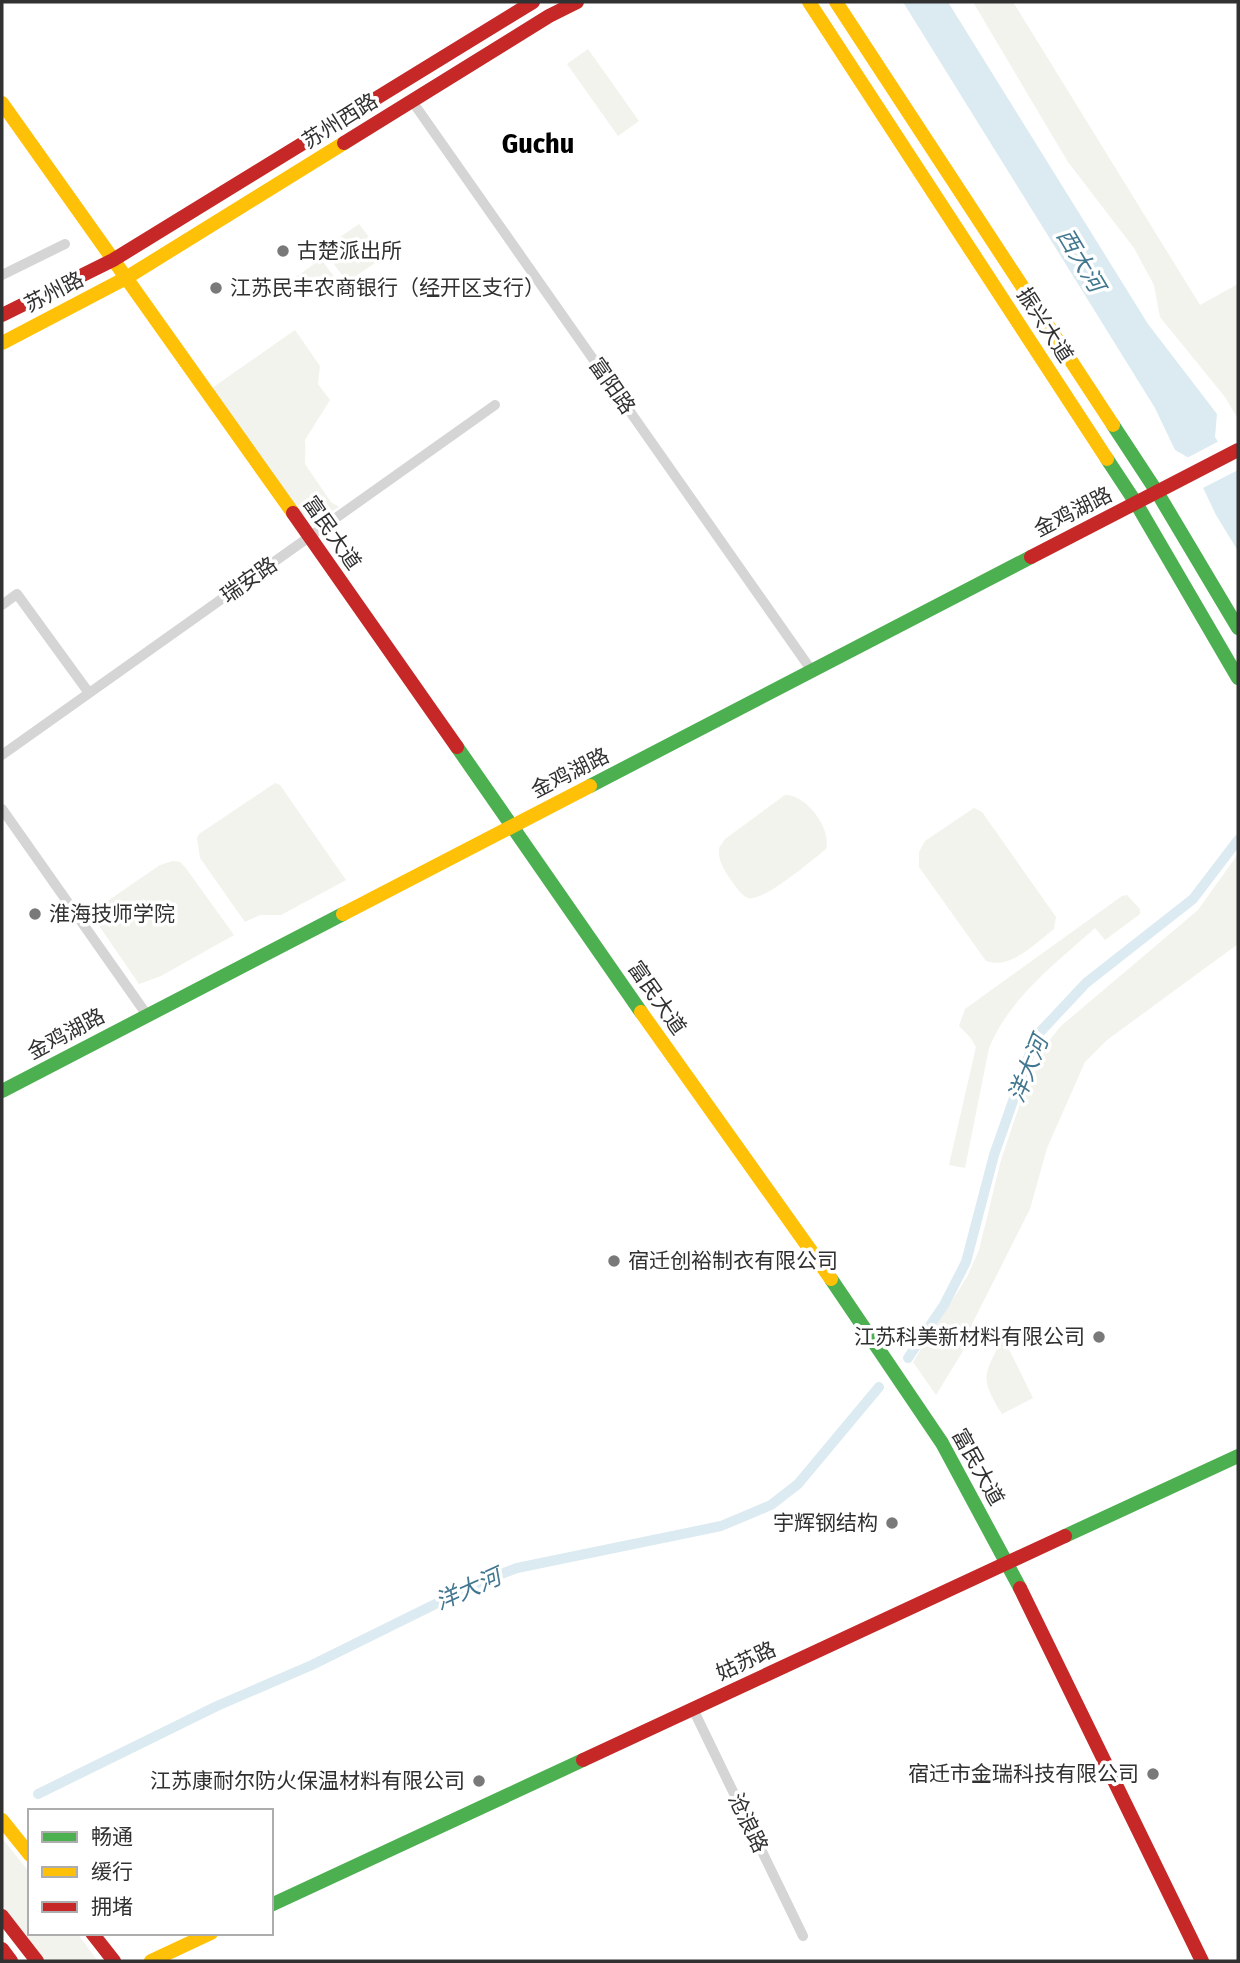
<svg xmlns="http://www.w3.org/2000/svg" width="1240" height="1963" viewBox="0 0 1240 1963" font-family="'Fira Sans Condensed','Noto Sans SC',sans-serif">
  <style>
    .green { fill: #f1f3ec }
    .water { fill: #dcebf1 }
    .pier { fill: #fff }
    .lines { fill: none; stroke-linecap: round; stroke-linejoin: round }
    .canal { stroke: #dcebf1; stroke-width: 10 }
    .street { stroke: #d5d5d5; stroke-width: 10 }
    .fast { stroke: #4caf50; stroke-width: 14 }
    .slow { stroke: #ffc107; stroke-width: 14 }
    .jam { stroke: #c62828; stroke-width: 14 }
    .poi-dot { fill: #797979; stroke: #fff; stroke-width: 2.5 }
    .labels { text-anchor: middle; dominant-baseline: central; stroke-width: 7; stroke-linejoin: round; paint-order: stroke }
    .street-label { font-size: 21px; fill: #313131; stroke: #fff }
    .poi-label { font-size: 21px; fill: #313131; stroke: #fff; text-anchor: start }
    .water-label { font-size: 23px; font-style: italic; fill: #427790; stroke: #fff }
    .district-label { font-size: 28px; font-weight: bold; fill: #000; stroke: #fff }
  </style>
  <rect width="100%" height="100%" fill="#fff"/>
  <path class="green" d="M973,2H1013L1200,305L1238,284V419L1225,397L1160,317L1154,285L1134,248L1068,162Z
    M588,49L639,121L618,136L567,64Z
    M359,224L384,257L347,282L323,249Z
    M321,259L335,278L302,301L289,282Z
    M295,330L320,366L318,384L330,400L305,440C306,448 305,456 305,464L331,502L339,507C323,517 316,522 298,512L212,388Z
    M275,783L280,785L346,880L281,915H260L245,922L200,858L197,838L199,834Z
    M785,795C806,794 832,829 826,849C812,860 764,902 748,898C741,895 737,888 733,883C725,871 718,862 719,848L725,839Z
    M974,808L982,812L1056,917L1054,929C1035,943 1011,970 986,961L919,867V852L925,841Z
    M1238,854V944L1107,1040L1085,1062L1047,1148L1030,1209L972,1324L969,1341L936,1395L913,1362L967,1277L979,1250L1001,1160L1027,1083L1043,1048L1061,1026L1198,910Z
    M173,861L180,862L185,867L234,935L161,976L139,984L91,914L93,911L160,865Z
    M1127,895L1140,909V914L1105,940L1095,928C1055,964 1010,997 989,1048L965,1168L949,1165L976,1047L970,1037L959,1026L965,1009L1122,896Z
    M1003,1337L1033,1398L1002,1414C978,1376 985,1375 1003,1337Z
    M2,1838L30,1873V1933H77L98,1961H46L2,1905Z"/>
  <path class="water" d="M903,2H948L1148,324L1217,414L1215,437L1238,473V551L1216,515L1189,458L1175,450L1155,408Z"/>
  <path class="pier" d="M1221,440L1238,470L1201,489L1185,459Z"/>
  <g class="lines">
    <path class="canal" d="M908,1358L944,1305L966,1262L994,1155L1031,1050L1041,1031L1086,983L1193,899L1238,840
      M38,1794L217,1706L312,1665L482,1581L517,1568L721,1526L771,1505L798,1484L879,1387"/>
    <path class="street" d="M412,101L812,671
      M2,275L65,244
      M2,605L17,594L89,693
      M2,755L495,405
      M2,809L147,1015
      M693,1709L803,1936"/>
    <path class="fast" d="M1113,425L1157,492L1238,628
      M1107,459L1136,503L1238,678
      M457,747L641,1012
      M590,786L1031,557
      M2,1091L343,914
      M831,1279L942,1443L1020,1588
      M1065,1536L1238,1456
      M271,1905L583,1760"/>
    <path class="slow" d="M809,2L1107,459
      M836,2L1113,425
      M2,103L293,513
      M2,343L126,278L344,143
      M343,914L590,786
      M641,1012L831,1279
      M2,1820L30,1855
      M151,1961L211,1933"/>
    <path class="jam" d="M344,143L549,16L577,2
      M2,315L113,260L533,2
      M293,513L457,747
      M1031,557L1238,450
      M1020,1588L1202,1961
      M583,1760L1065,1536
      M2,1916L37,1961
      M92,1933L114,1961
      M2,1949L11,1961"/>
  </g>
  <g class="poi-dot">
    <circle cx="283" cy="251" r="7"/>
    <circle cx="216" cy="288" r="7"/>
    <circle cx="35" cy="914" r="7"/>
    <circle cx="614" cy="1261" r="7"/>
    <circle cx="1099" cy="1337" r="7"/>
    <circle cx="892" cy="1523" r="7"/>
    <circle cx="1153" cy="1774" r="7"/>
    <circle cx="479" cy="1781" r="7"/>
  </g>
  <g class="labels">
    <g class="street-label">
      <text transform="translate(340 121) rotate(-32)">苏州西路</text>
      <text transform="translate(54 292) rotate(-27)">苏州路</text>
      <text transform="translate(1045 325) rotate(57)">振兴大道</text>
      <text transform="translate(612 386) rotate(55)">富阳路</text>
      <text transform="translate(1073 512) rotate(-27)">金鸡湖路</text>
      <text transform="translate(332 533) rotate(55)">富民大道</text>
      <text transform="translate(249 580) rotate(-35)">瑞安路</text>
      <text transform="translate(570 773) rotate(-27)">金鸡湖路</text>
      <text transform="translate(657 998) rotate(55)">富民大道</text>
      <text transform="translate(66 1034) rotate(-28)">金鸡湖路</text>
      <text transform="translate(978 1467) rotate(61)">富民大道</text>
      <text transform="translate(746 1661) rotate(-25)">姑苏路</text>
      <text transform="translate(748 1823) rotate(64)">沧浪路</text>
    </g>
    <g class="poi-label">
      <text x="297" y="251">古楚派出所</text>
      <text x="230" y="288">江苏民丰农商银行（经开区支行）</text>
      <text x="49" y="914">淮海技师学院</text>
      <text x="628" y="1261">宿迁创裕制衣有限公司</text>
      <text x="1085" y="1337" text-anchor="end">江苏科美新材料有限公司</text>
      <text x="878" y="1523" text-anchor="end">宇辉钢结构</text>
      <text x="1139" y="1774" text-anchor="end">宿迁市金瑞科技有限公司</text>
      <text x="465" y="1781" text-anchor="end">江苏康耐尔防火保温材料有限公司</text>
    </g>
    <g class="water-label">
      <text transform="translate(1081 260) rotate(59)">西大河</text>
      <text transform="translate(1028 1069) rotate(-68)">洋大河</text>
      <text transform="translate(468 1589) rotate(-24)">洋大河</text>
    </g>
    <g class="district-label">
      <text x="538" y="143">Guchu</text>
    </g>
  </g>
  <rect width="1240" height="1963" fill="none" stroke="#313131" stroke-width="7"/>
  <rect x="28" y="1809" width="245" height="126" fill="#ffffff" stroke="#adadad" stroke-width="2"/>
  <rect x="42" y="1832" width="35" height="10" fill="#4caf50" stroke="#adadad" stroke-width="2"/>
  <text x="91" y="1844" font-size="21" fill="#313131">畅通</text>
  <rect x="42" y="1867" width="35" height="10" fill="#ffc107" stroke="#adadad" stroke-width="2"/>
  <text x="91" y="1879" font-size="21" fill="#313131">缓行</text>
  <rect x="42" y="1902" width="35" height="10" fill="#c62828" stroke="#adadad" stroke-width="2"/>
  <text x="91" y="1914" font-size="21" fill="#313131">拥堵</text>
</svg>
